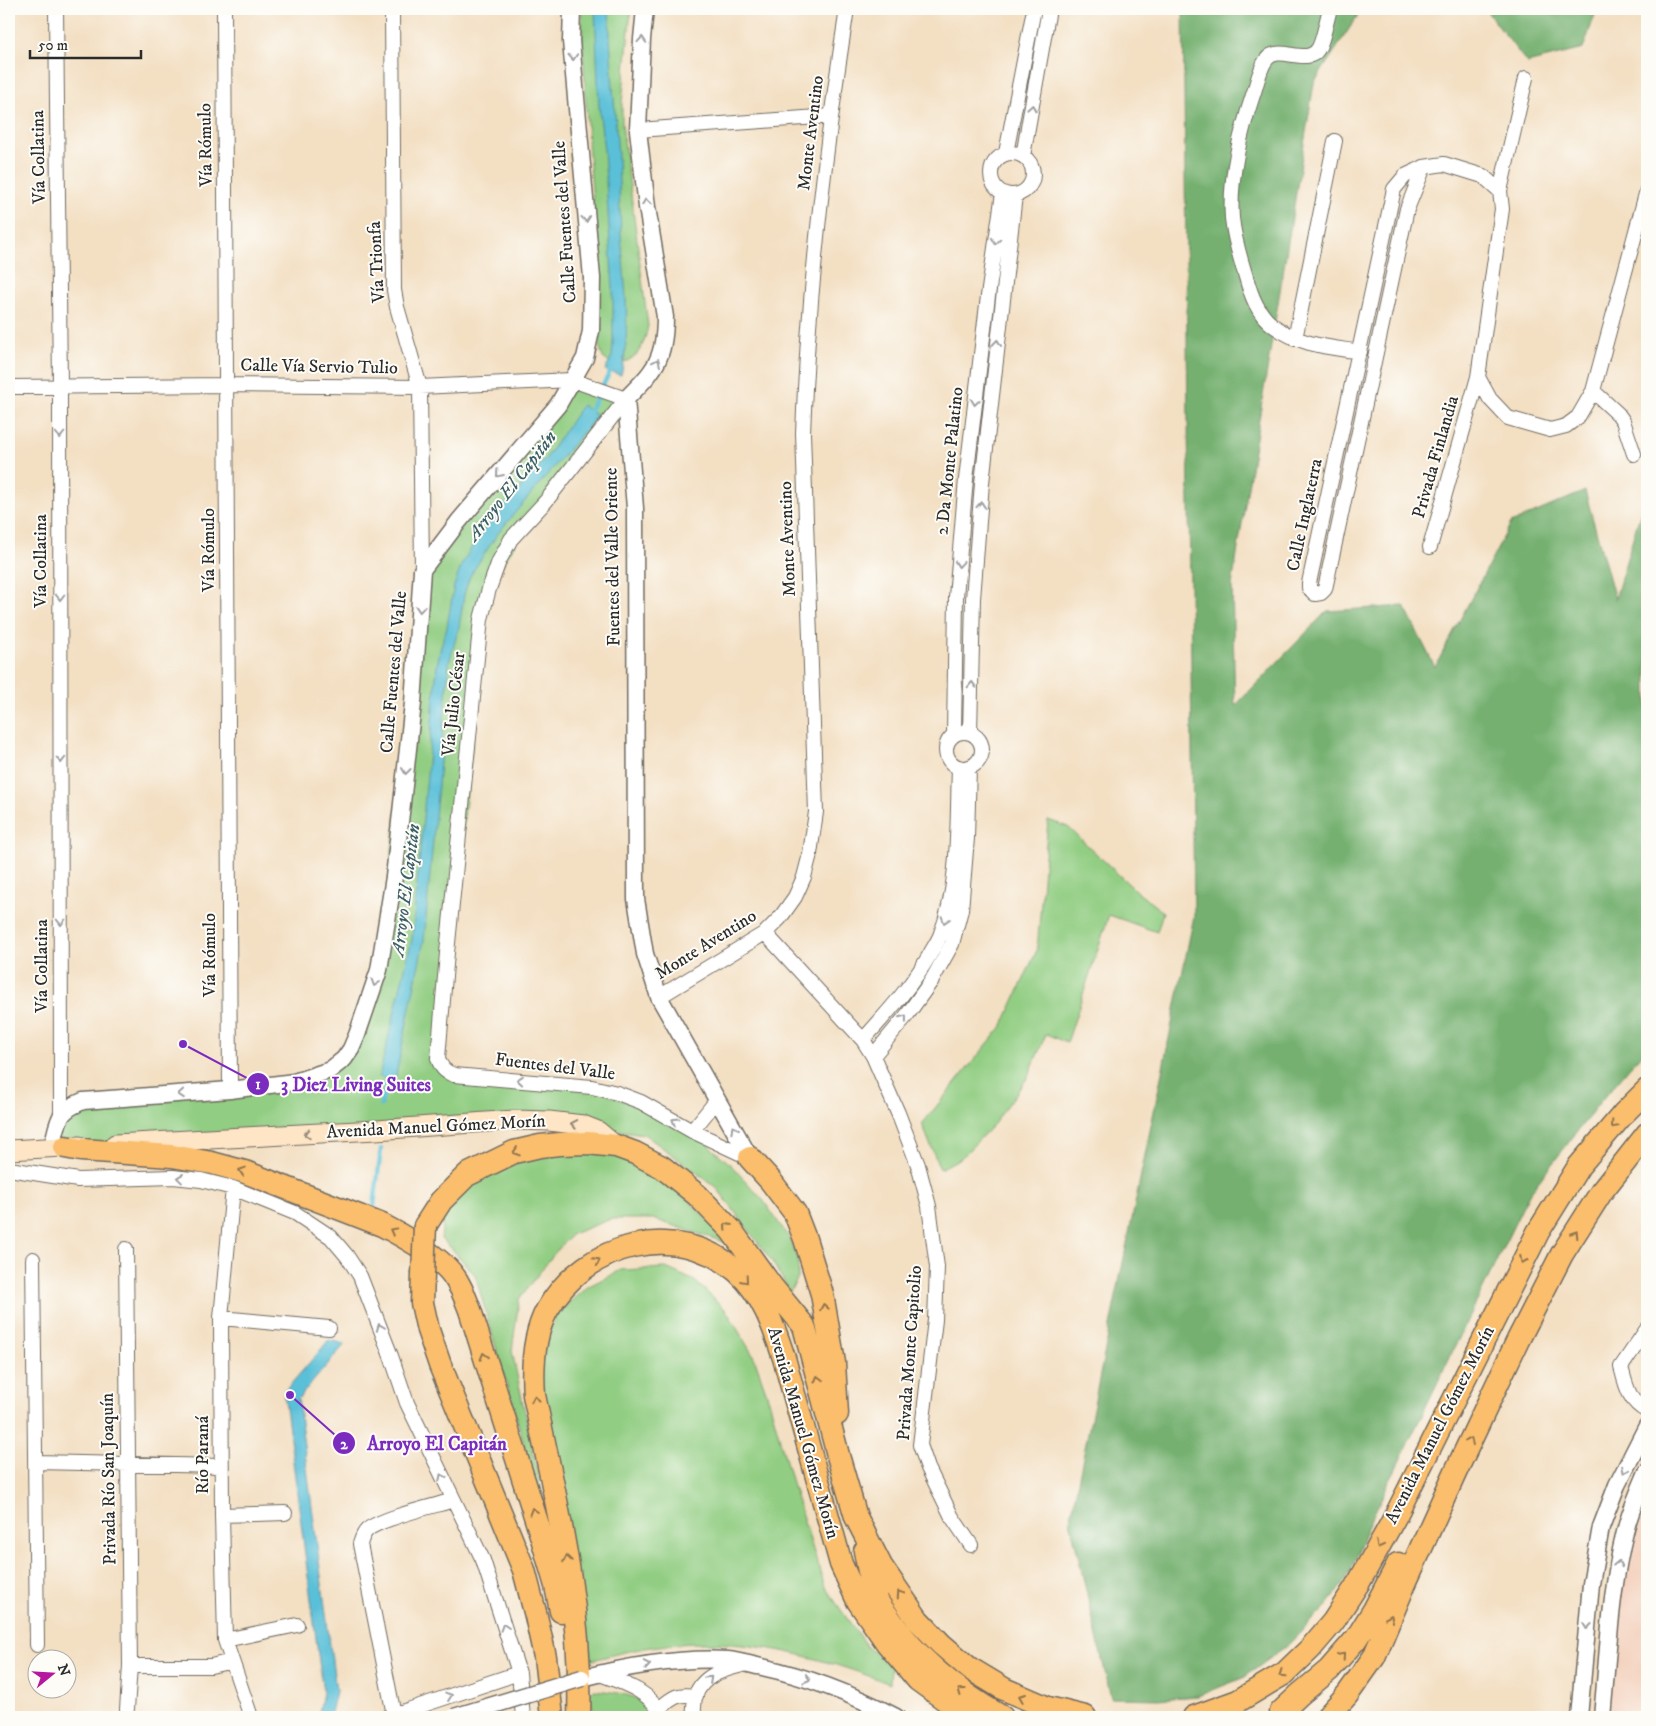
<svg xmlns="http://www.w3.org/2000/svg" width="1656" height="1726" viewBox="0 0 1656 1726" font-family="'IM FELL DW Pica',serif">
  <style>
    .built { fill: #f4d3c0 }
    .green { fill: #91cd82; stroke: #5e7c56 }
    .forest { fill: #74b070; stroke: #506e4e }
    .water { fill: #5ac0d8; stroke: #427682 }
    .lines { fill: none; stroke-linecap: round; stroke-linejoin: round }
    .stream { stroke: #5ac0d8; stroke-width: 4.5 }
    .minor-casing { stroke: #716a60; stroke-width: 16 }
    .tertiary-casing { stroke: #716a60; stroke-width: 19 }
    .secondary-casing { stroke: #716a60; stroke-width: 21 }
    .trunk-casing { stroke: #716a60; stroke-width: 25 }
    .minor { stroke: #fff; stroke-width: 14 }
    .tertiary { stroke: #fff; stroke-width: 16 }
    .secondary { stroke: #fde5c5; stroke-width: 19 }
    .trunk { stroke: #fabe6d; stroke-width: 22 }
    .tertiary-bridge-casing { stroke: #716a60; stroke-width: 19; stroke-linecap: butt }
    .trunk-bridge-casing { stroke: #716a60; stroke-width: 25; stroke-linecap: butt }
    .tertiary-bridge { stroke: #fff; stroke-width: 16 }
    .trunk-bridge { stroke: #fabe6d; stroke-width: 22 }
    .oneway { stroke: #a0a0a0 }
    .oneway2 { stroke: #948878 }
    .oneway3 { stroke: #92744c }
    .labels { text-anchor: middle; dominant-baseline: central; stroke-width: 4; stroke-linejoin: round; paint-order: stroke }
    .street-label { font-size: 18px; fill: #2b2b2b; stroke: #fdfcf7 }
    .water-label { font-size: 19px; font-style: italic; fill: #3b5f68; stroke: #fdfcf7 }
    .leader { fill: none; stroke: #7b2cbf; stroke-width: 2 }
    .callout-dot { fill: #7b2cbf; stroke: #fdfcf7; stroke-width: 2 }
    .mark-label { font-size: 15px; text-anchor: middle; font-weight: bold; fill: #fff }
    .callout-label { font-size: 19px; text-anchor: middle; font-weight: bold; fill: #7b2cbf; stroke: #fdfcf7; stroke-width: 4; stroke-linejoin: round; paint-order: stroke }
  </style>
  <rect width="100%" height="100%" fill="#fdfcf7"/>
  <filter id="ink" filterUnits="userSpaceOnUse"><feTurbulence type="fractalNoise" baseFrequency=".02" numOctaves="2"/><feDisplacementMap in="SourceGraphic" scale="10" xChannelSelector="R" yChannelSelector="G"/><feConvolveMatrix kernelMatrix="1 2 1 2 8 2 1 2 1" color-interpolation-filters="sRGB"/></filter>
  <filter id="wash" filterUnits="userSpaceOnUse"><feTurbulence type="fractalNoise" baseFrequency=".0096" numOctaves="4" result="noise"/><feDisplacementMap in="SourceGraphic" scale="20" xChannelSelector="R" yChannelSelector="G"/><feGaussianBlur stdDeviation="1.12" result="paint"/><feColorMatrix in="noise" values="0 0 0 0 0 0 0 0 0 0 0 0 0 0 0 0 0 1.4 0 .05"/><feComposite in="paint" operator="in"/></filter>
  <g filter="url(#wash)">
    <rect width="100%" height="100%" fill="#f3dfc2"/>
    <path class="built" d="M1647,1480V1717H1605L1619,1572Z"/>
    <path class="green" d="M581,9H631L622,103V124L648,326C643,349 637,363 611,364L603,358L599,346V276L588,142Z
      M572,380L626,399L530,518L489,589L438,1058L454,1075L592,1087L692,1131L729,1163L763,1200L789,1238L798,1261V1278L790,1292L771,1260L716,1187L644,1134L549,1121L52,1147L61,1114L83,1101L294,1082L351,1049L379,970L422,570Z
      M1048,820L1068,827L1137,892L1163,912L1157,932L1109,915L1067,1043L1046,1034L1028,1077L994,1124L961,1158L940,1169L922,1124L1003,1025L1037,950Z
      M596,1148L668,1176L727,1243L653,1219H611L572,1234L554,1254L519,1299L512,1351L552,1541L475,1275L452,1249L441,1239L443,1222L459,1190L509,1160Z
      M666,1268L695,1281L726,1310L754,1357L769,1400L794,1490L825,1587L867,1647L891,1667L890,1684C816,1655 739,1635 659,1646C632,1649 605,1657 578,1664L532,1377L557,1312L589,1286L621,1270Z
      M594,1690C615,1692 648,1695 657,1717H597L587,1693Z"/>
    <path class="forest" d="M1183,9H1362L1314,83L1232,585L1235,706L1327,611L1404,606L1435,667L1511,523L1585,491L1615,599L1647,490V1047L1599,1103L1529,1194L1367,1528L1350,1573L1328,1605L1289,1644L1245,1677L1198,1696L1158,1699L1111,1698L1070,1521L1194,916Z
      M1485,9H1597L1583,49L1527,63Z"/>
    <path class="water" d="M595,9H609C610,48 613,88 616,127C619,162 619,198 621,234C624,279 632,330 621,375L605,370L612,356L613,341V289L604,150L599,107Z
      M582,405L597,416L498,533L473,571L469,578L464,595L459,627L449,663L424,940L395,1080L379,1077L412,939L437,665L441,646L447,627L454,586L462,564L479,535L546,458Z
      M329,1340L345,1344L298,1399L336,1691L330,1717H318L323,1692L284,1392Z"/>
    <g class="lines">
      <path class="stream" d="M587,416L612,368
        M381,1105L388,1075
        M373,1214L381,1149"/>
    </g>
  </g>
  <g filter="url(#ink)">
    <g class="lines">
      <defs>
        <path id="minor" d="M56,9L60,386L61,1114
          M224,9L230,1090
          M392,9L394,290L397,307L420,387L422,570
          M1330,9C1327,18 1323,42 1318,49C1307,67 1278,43 1266,60C1259,70 1257,84 1253,95C1240,134 1229,177 1232,218C1234,238 1240,258 1246,277C1251,295 1258,315 1274,326C1299,345 1329,347 1360,352
          M638,130L831,116
          M1006,153L1034,9
          M991 174a21 21 0 1 1 42 0a21 21 0 1 1-42 0Z
          M1023,156L1049,9
          M1424,167L1405,176L1394,189L1309,583V588L1315,594L1321,593L1325,589L1407,209L1424,167L1444,164L1483,176L1500,191L1502,209L1478,377L1490,399L1508,418L1550,430L1566,426L1578,417L1593,391L1647,190
          M1500,191L1526,78
          M1295,339L1335,141
          M9,387L227,385L420,387L572,380L626,399L546,501L511,539L499,561L489,589L481,619L447,953L438,1058C441,1068 445,1072 454,1075L592,1087L617,1093L641,1102L692,1131L750,1158
          M1593,391L1618,414L1623,421L1634,454
          M1430,547L1478,377
          M946 750a18 18 0 1 1 36 0a18 18 0 1 1-36 0Z
          M970,733L973,599L982,483L1015,195
          M954,735L956,597L966,479L988,296L1003,193
          M765,933L863,1040L873,1056L898,1113L918,1165L929,1206L937,1267L935,1320L920,1445L928,1468L952,1517L971,1545
          M659,997L765,933L780,918L795,897L804,877L810,854L816,812L803,433C808,291 825,149 847,9
          M863,1040C887,1013 911,987 929,956C932,950 937,943 940,936C960,885 957,822 959,767
          M873,1056L907,1015L932,980L952,944L961,910L967,838L969,767
          M692,1131L717,1100
          M9,1169L78,1180L173,1177L201,1180L233,1188L295,1213L331,1237L347,1256L360,1276L391,1356L407,1403L483,1560L519,1673L523,1717
          M233,1188L221,1318L222,1515L225,1640L251,1717
          M126,1249L130,1666L127,1709
          M33,1259L37,1645
          M221,1318L329,1328
          M1647,1329L1621,1367C1626,1386 1629,1402 1647,1411
          M35,1462L221,1466
          M222,1515L285,1513
          M225,1640L297,1625
          M130,1666H211L232,1661
          M600,1674C624,1683 652,1692 663,1717
          M659,1709C673,1697 677,1693 696,1696
          M394,1715L360,1544C362,1538 363,1534 367,1530C381,1518 434,1506 454,1500
          M387,1717L519,1673
          M693,1717C694,1711 694,1704 695,1697C702,1674 726,1669 746,1664"/>
        <path id="tertiary" d="M645,9L642,39L638,130L647,207L665,317C665,359 655,370 626,399L635,508L636,899L645,954L659,997L750,1158
          M52,1147C59,1121 56,1112 83,1101L230,1090L294,1082L330,1070L344,1059L351,1049L357,1035L379,970L394,877L413,703L422,570L459,521L558,405L585,358L591,331L592,278L571,41L572,9
          M582,1678C629,1666 679,1657 728,1660C739,1661 751,1665 762,1667C808,1677 854,1695 896,1717
          M1579,1717L1591,1584L1601,1527L1617,1485L1647,1426
          M1602,1717C1608,1656 1610,1592 1625,1532C1630,1511 1639,1491 1647,1472"/>
        <path id="secondary" d="M115,1144L376,1130L514,1120L549,1121L583,1125L598,1131L616,1146
          M9,1150L80,1146"/>
        <path id="trunk" d="M65,1147L81,1150L172,1156L212,1163L245,1172L382,1225C403,1236 443,1258 455,1278C462,1288 466,1300 470,1310L542,1538L556,1586L561,1611
          M750,1158L770,1180L795,1213L805,1239L822,1294L834,1363L837,1414
          M425,1226L441,1201L467,1175L514,1152L540,1146L560,1144L587,1143L616,1146L635,1153L662,1167L697,1195L731,1230L772,1287L804,1326L839,1459L856,1517L881,1566L918,1620L941,1644L969,1668L1004,1689L1048,1708L1085,1717
          M423,1274L422,1303L428,1330L440,1365L524,1570L536,1616L545,1657L552,1717
          M865,1551C868,1566 871,1586 877,1600C880,1607 886,1613 890,1619C919,1661 958,1692 1002,1717
          M1281,1712L1299,1695L1329,1670L1356,1639L1374,1610L1398,1564
          M579,1717C583,1608 556,1501 534,1395C532,1367 533,1336 547,1310C586,1242 677,1219 738,1272C763,1295 774,1327 784,1358L841,1564L858,1601L887,1643L918,1680L969,1717
          M1194,1717L1238,1701L1285,1673L1310,1649L1333,1622L1359,1582L1395,1517L1538,1232L1579,1166L1624,1113L1647,1090
          M1327,1717L1347,1695L1374,1657L1406,1581L1456,1471L1518,1340L1562,1254L1602,1191L1647,1134"/>
      </defs>
      <use href="#minor" class="minor-casing"/>
      <use href="#tertiary" class="tertiary-casing"/>
      <use href="#secondary" class="secondary-casing"/>
      <use href="#trunk" class="trunk-casing"/>
      <use href="#minor" class="minor"/>
      <use href="#tertiary" class="tertiary"/>
      <use href="#secondary" class="secondary"/>
      <use href="#trunk" class="trunk"/>
      <defs>
        <path id="tertiary-bridge" d="M454,1717L582,1678"/>
        <path id="trunk-bridge" d="M423,1274L425,1226"/>
      </defs>
      <use href="#tertiary-bridge" class="tertiary-bridge-casing"/>
      <use href="#trunk-bridge" class="trunk-bridge-casing"/>
      <use href="#tertiary-bridge" class="tertiary-bridge"/>
      <use href="#trunk-bridge" class="trunk-bridge"/>
    </g>
    <defs><path id="oneway-chevron" d="M-2-3.5L2.5 0L-2 3.5" fill="none" stroke-width="1.6" stroke-linecap="round" stroke-linejoin="round" transform="scale(1.25)"/></defs>
    <g class="oneway">
      <use href="#oneway-chevron" transform="translate(642 40) rotate(-86)"/>
      <use href="#oneway-chevron" transform="translate(573 57) rotate(86)"/>
      <use href="#oneway-chevron" transform="translate(1032 108) rotate(-80)"/>
      <use href="#oneway-chevron" transform="translate(646 202) rotate(-97)"/>
      <use href="#oneway-chevron" transform="translate(586 219) rotate(85)"/>
      <use href="#oneway-chevron" transform="translate(996 241) rotate(98)"/>
      <use href="#oneway-chevron" transform="translate(997 343) rotate(-84)"/>
      <use href="#oneway-chevron" transform="translate(657 362) rotate(-65)"/>
      <use href="#oneway-chevron" transform="translate(975 402) rotate(97)"/>
      <use href="#oneway-chevron" transform="translate(60 435) rotate(90)"/>
      <use href="#oneway-chevron" transform="translate(499 474) rotate(131)"/>
      <use href="#oneway-chevron" transform="translate(981 505) rotate(-86)"/>
      <use href="#oneway-chevron" transform="translate(959 564) rotate(95)"/>
      <use href="#oneway-chevron" transform="translate(60 597) rotate(90)"/>
      <use href="#oneway-chevron" transform="translate(420 609) rotate(94)"/>
      <use href="#oneway-chevron" transform="translate(972 685) rotate(-88)"/>
      <use href="#oneway-chevron" transform="translate(61 760) rotate(90)"/>
      <use href="#oneway-chevron" transform="translate(406 771) rotate(96)"/>
      <use href="#oneway-chevron" transform="translate(945 920) rotate(108)"/>
      <use href="#oneway-chevron" transform="translate(61 922) rotate(90)"/>
      <use href="#oneway-chevron" transform="translate(375 983) rotate(108)"/>
      <use href="#oneway-chevron" transform="translate(904 1018) rotate(-52)"/>
      <use href="#oneway-chevron" transform="translate(520 1080) rotate(-175)"/>
      <use href="#oneway-chevron" transform="translate(181 1094) rotate(176)"/>
      <use href="#oneway-chevron" transform="translate(675 1121) rotate(-148)"/>
      <use href="#oneway-chevron" transform="translate(734 1129) rotate(-119)"/>
      <use href="#oneway-chevron" transform="translate(180 1178) rotate(-173)"/>
      <use href="#oneway-chevron" transform="translate(380 1327) rotate(-111)"/>
      <use href="#oneway-chevron" transform="translate(1625 1470) rotate(116)"/>
      <use href="#oneway-chevron" transform="translate(442 1477) rotate(-116)"/>
      <use href="#oneway-chevron" transform="translate(1618 1564) rotate(-79)"/>
      <use href="#oneway-chevron" transform="translate(1587 1626) rotate(96)"/>
      <use href="#oneway-chevron" transform="translate(504 1627) rotate(-108)"/>
      <use href="#oneway-chevron" transform="translate(647 1665) rotate(-10)"/>
      <use href="#oneway-chevron" transform="translate(709 1679) rotate(-43)"/>
      <use href="#oneway-chevron" transform="translate(807 1679) rotate(16)"/>
      <use href="#oneway-chevron" transform="translate(449 1696) rotate(-19)"/>
    </g>
    <g class="oneway2">
      <use href="#oneway-chevron" transform="translate(574 1124) rotate(-170)"/>
      <use href="#oneway-chevron" transform="translate(307 1134) rotate(177)"/>
    </g>
    <g class="oneway3">
      <use href="#oneway-chevron" transform="translate(1614 1125) rotate(131)"/>
      <use href="#oneway-chevron" transform="translate(516 1152) rotate(162)"/>
      <use href="#oneway-chevron" transform="translate(242 1171) rotate(-162)"/>
      <use href="#oneway-chevron" transform="translate(727 1226) rotate(-132)"/>
      <use href="#oneway-chevron" transform="translate(393 1231) rotate(-151)"/>
      <use href="#oneway-chevron" transform="translate(1575 1234) rotate(-58)"/>
      <use href="#oneway-chevron" transform="translate(1523 1260) rotate(117)"/>
      <use href="#oneway-chevron" transform="translate(597 1261) rotate(-28)"/>
      <use href="#oneway-chevron" transform="translate(745 1280) rotate(49)"/>
      <use href="#oneway-chevron" transform="translate(824 1307) rotate(-100)"/>
      <use href="#oneway-chevron" transform="translate(484 1356) rotate(-107)"/>
      <use href="#oneway-chevron" transform="translate(818 1379) rotate(-105)"/>
      <use href="#oneway-chevron" transform="translate(535 1399) rotate(-100)"/>
      <use href="#oneway-chevron" transform="translate(1470 1441) rotate(-65)"/>
      <use href="#oneway-chevron" transform="translate(533 1511) rotate(-108)"/>
      <use href="#oneway-chevron" transform="translate(1379 1545) rotate(118)"/>
      <use href="#oneway-chevron" transform="translate(567 1559) rotate(-99)"/>
      <use href="#oneway-chevron" transform="translate(900 1594) rotate(-124)"/>
      <use href="#oneway-chevron" transform="translate(1390 1618) rotate(-67)"/>
      <use href="#oneway-chevron" transform="translate(1342 1656) rotate(-49)"/>
      <use href="#oneway-chevron" transform="translate(1282 1674) rotate(145)"/>
      <use href="#oneway-chevron" transform="translate(961 1691) rotate(-144)"/>
      <use href="#oneway-chevron" transform="translate(1022 1697) rotate(-157)"/>
    </g>
  </g>
  <g class="labels">
    <g class="street-label">
      <text transform="translate(811 133) rotate(-83)">Monte Aventino</text>
      <text transform="translate(206 145) rotate(-91)">Vía Rómulo</text>
      <text transform="translate(39 157) rotate(-91)">Vía Collatina</text>
      <text transform="translate(565 222) rotate(-94)">Calle Fuentes del Valle</text>
      <text transform="translate(377 262) rotate(-93)">Vía Trionfa</text>
      <text transform="translate(319 367) rotate(1)">Calle Vía Servio Tulio</text>
      <text transform="translate(1436 457) rotate(-74)">Privada Finlandia</text>
      <text transform="translate(950 461) rotate(-84)">2 Da Monte Palatino</text>
      <text transform="translate(1305 515) rotate(-78)">Calle Inglaterra</text>
      <text transform="translate(788 539) rotate(-92)">Monte Aventino</text>
      <text transform="translate(209 550) rotate(-90)">Vía Rómulo</text>
      <text transform="translate(613 557) rotate(-91)">Fuentes del Valle Oriente</text>
      <text transform="translate(41 561) rotate(-90)">Vía Collatina</text>
      <text transform="translate(394 672) rotate(-85)">Calle Fuentes del Valle</text>
      <text transform="translate(454 704) rotate(-84)">Vía Julio César</text>
      <text transform="translate(706 945) rotate(-32)">Monte Aventino</text>
      <text transform="translate(210 955) rotate(-90)">Vía Rómulo</text>
      <text transform="translate(42 966) rotate(-90)">Vía Collatina</text>
      <text transform="translate(555 1067) rotate(7)">Fuentes del Valle</text>
      <text transform="translate(436 1127) rotate(-3)">Avenida Manuel Gómez Morín</text>
      <text transform="translate(910 1353) rotate(-86)">Privada Monte Capitolio</text>
      <text transform="translate(1440 1425) rotate(-63)">Avenida Manuel Gómez Morín</text>
      <text transform="translate(803 1433) rotate(74)">Avenida Manuel Gómez Morín</text>
      <text transform="translate(203 1455) rotate(-90)">Río Paraná</text>
      <text transform="translate(109 1479) rotate(-91)">Privada Río San Joaquín</text>
    </g>
    <g class="water-label">
      <text transform="translate(512 486) rotate(-52)">Arroyo El Capitán</text>
      <text transform="translate(406 890) rotate(-83)">Arroyo El Capitán</text>
    </g>
  </g>
  <path class="leader" d="M183 1044L258 1084M290 1395L344 1443"/>
  <g class="callout-dot">
    <circle cx="183" cy="1044" r="5"/>
    <circle cx="290" cy="1395" r="5"/>
    <circle cx="258" cy="1084" r="12"/>
    <circle cx="344" cy="1443" r="12"/>
  </g>
  <g class="mark-label">
    <text x="258" y="1089">1</text>
    <text x="344" y="1449">2</text>
  </g>
  <g class="callout-label">
    <text x="356" y="1091">3 Diez Living Suites</text>
    <text x="437" y="1450">Arroyo El Capitán</text>
  </g>
  <rect width="1656" height="1726" fill="none" stroke="#fdfcf7" stroke-width="30"/>
  <g transform="translate(52 1674) rotate(72)"><circle r="24" fill="#fdfcf7" stroke="#a9a8a5"/>
  <path d="M0-4L9 19L0 12L-9 19Z" fill="#b5179e"/>
  <text y="-8" font-size="14" font-weight="bold" text-anchor="middle" fill="#2b2b2b">N</text>
  </g>
  <path d="M30 50v8h111v-8" fill="none" stroke="#2b2b2b" stroke-width="2.5"/>
  <text x="38" y="50" font-size="15" fill="#2b2b2b" stroke="#fdfcf7" stroke-width="4" paint-order="stroke">50 m</text>
</svg>
